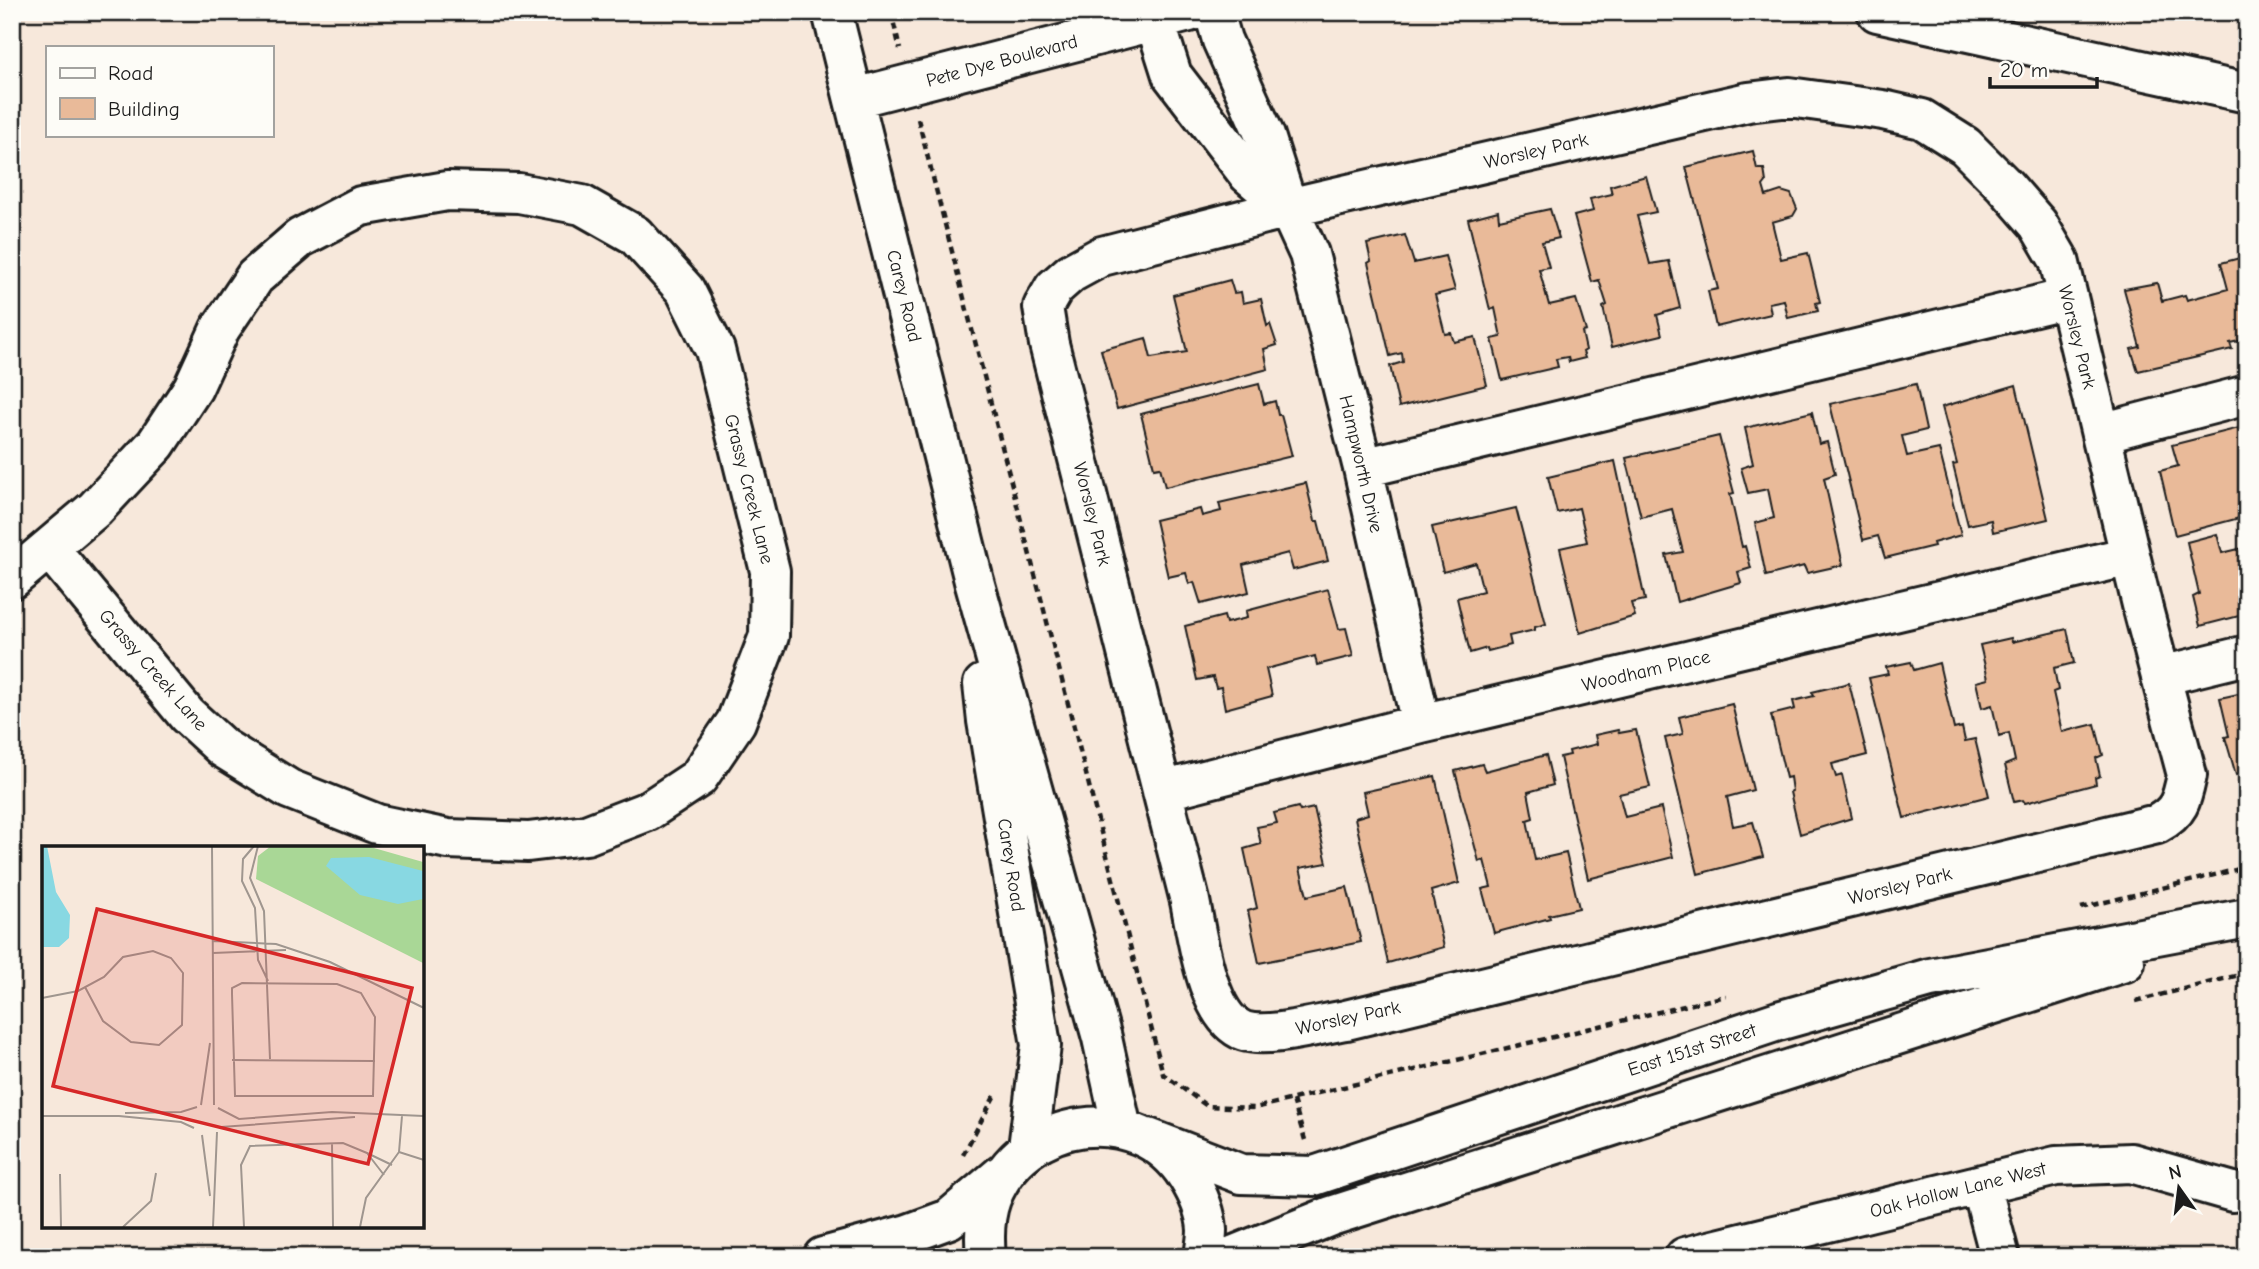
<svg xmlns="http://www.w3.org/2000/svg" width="2259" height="1269" viewBox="0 0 2259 1269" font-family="'Comic Neue',sans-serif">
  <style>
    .building { fill: #e9ba99; stroke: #1c1c1c; stroke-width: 2 }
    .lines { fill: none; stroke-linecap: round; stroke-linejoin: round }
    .minor-casing { stroke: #1c1c1c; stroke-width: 44 }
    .path { stroke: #1c1c1c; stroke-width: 4.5; stroke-dasharray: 7 5; stroke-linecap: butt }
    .minor { stroke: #fdfcf7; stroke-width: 38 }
    .labels { text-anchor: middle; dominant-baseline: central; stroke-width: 5; stroke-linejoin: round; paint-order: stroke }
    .street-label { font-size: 19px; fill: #1c1c1c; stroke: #fdfcf7 }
    .inset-road { fill: none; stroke: #9f968f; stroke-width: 2 }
    .view { fill: #d62828; fill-opacity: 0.15; stroke: #d62828; stroke-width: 3.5 }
    .inset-edge { fill: none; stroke: #1c1c1c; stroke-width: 3.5 }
  </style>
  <rect width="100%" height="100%" fill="#f7e8db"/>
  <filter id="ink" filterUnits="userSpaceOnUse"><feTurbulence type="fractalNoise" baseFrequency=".0143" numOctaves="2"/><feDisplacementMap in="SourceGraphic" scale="14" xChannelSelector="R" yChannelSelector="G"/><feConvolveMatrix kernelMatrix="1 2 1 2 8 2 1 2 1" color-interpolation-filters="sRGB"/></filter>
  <g filter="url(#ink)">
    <path class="building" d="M1753,151L1757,169H1764L1766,182L1763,186L1766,196L1781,191L1791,194L1797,209L1793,216L1772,222L1781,259L1808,253L1820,302L1816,303L1818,311L1788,318L1784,300L1769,303L1771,314L1716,327L1708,291L1718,289L1686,167Z
      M1646,176L1656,212L1637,216L1650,264L1669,261L1680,308L1657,315L1662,335L1612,347L1603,307L1607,305L1599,280L1592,282L1574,216L1593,211L1590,199L1612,194L1610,186Z
      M1550,209L1559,238L1542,242L1549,267L1539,269L1549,305L1576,299L1586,331L1582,332L1586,350L1583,352L1585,358L1569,362L1568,357L1556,359L1558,367L1502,380L1492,339L1501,337L1495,308L1490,310L1468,219L1498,211L1499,220Z
      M1405,235L1414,263L1445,256L1455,290L1435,295L1445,334L1451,333L1454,342L1475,337L1487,385L1399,407L1390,366L1403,362L1402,353L1390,356L1368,263L1371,261L1367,244Z
      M2247,256V339L2230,343L2232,349L2138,371L2131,349L2140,347L2124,289L2157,283L2162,301L2185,295L2187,300L2228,289L2221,263Z
      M1230,280L1234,293L1241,292L1243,303L1261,299L1267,326L1270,324L1277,345L1264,349L1268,369L1117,409L1101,350L1146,338L1151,358L1187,352L1173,295Z
      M1259,384L1264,404L1275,401L1278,415H1281L1292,456L1165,487L1160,467L1154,468L1141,414Z
      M1916,384L1926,430L1902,436L1907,456L1939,449L1961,535L1933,543L1934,546L1885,558L1878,536L1863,540L1830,404Z
      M2016,385L2048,519L1993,532L1991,520L1968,525L1953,465L1957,464L1942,407Z
      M1812,412L1819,444L1827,442L1835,474L1824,478L1843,565L1807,573L1804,566L1766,576L1755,523L1774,518L1768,489L1748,493L1741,468L1753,464L1745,428Z
      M2247,426V516L2175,535L2160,471L2178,466L2172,445Z
      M1719,436L1734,493L1730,494L1742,547L1745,546L1751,568L1738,572L1741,583L1677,602L1666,555L1683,552L1672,509L1641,517L1626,458Z
      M1615,461L1645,600L1631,603L1635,616L1580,633L1560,548L1587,542L1579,508L1557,513L1548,477Z
      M1306,483L1315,521H1318L1328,561L1293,570L1288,553L1243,565L1249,592L1201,604L1194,582L1189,584L1186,573L1168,577L1155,520L1200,509L1202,516L1221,511L1219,503Z
      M1516,508L1546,624L1535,627V630L1509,636L1511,645L1488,651L1487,648L1470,653L1457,598L1483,591L1476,563L1443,572L1432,527Z
      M2217,534L2222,553L2247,547V614L2200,626L2193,597L2199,594L2187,542Z
      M1328,589L1339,629L1346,628L1353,656L1317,665L1315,656L1266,669L1272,696L1225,709L1221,687L1216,688L1213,677L1197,680L1185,626L1224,616L1226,623L1247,618L1246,611Z
      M2067,629L2074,663L2054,668L2058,690L2053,692L2062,732L2095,724L2103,755L2096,758L2100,776L2095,778L2096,784L2025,803L2023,800L2014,802L2005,765L2015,761L2009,733L1999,736L1992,705L1982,708L1976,682L1988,679L1980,645L2011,638L2012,642Z
      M1911,662L1914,670L1939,663L1954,729L1962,727L1965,741L1975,739L1989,796L1904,818L1869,678L1888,674L1886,667Z
      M1849,683L1867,755L1832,764L1836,777L1842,775L1852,818L1800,834L1790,792L1792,791L1790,777L1786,778L1771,715L1795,709L1793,701L1814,696L1812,692Z
      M2247,692V772L2236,775L2225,737L2229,736L2220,698Z
      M1732,704L1753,790L1727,797L1733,826L1753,822L1763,857L1698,874L1665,738L1683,734L1679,717Z
      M1618,730L1619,733L1636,730L1650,787L1619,794L1625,817L1661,808L1673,857L1588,879L1560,757L1570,755L1569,751L1597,744L1595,735Z
      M1546,755L1553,785L1528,792L1533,818L1527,820L1535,860L1566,853L1579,908L1549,915L1550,918L1494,933L1482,889L1491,887L1484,860L1479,862L1455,771L1482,764L1485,771Z
      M1435,776L1459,883L1431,891L1444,947L1388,963L1355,818L1368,814L1363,792Z
      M1298,807L1300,811L1314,808L1327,863L1300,868L1307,896L1347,887L1361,942L1259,963L1248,911L1257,908L1244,849L1261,844L1257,827L1277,823L1274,813Z"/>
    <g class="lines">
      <defs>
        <path id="minor" d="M832,12L974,581L1102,1038L1122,1129
          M1152,12L1172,75L1248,174L1288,208
          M1214,12L1222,40L1265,136L1288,208L1309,254L1363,468L1421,724
          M1877,12L2247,93
          M1789,97L1883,110L1922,119L1965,146L2005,186L2038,224L2059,260L2143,609L2187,775C2182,799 2180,812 2157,824L1346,1020C1320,1024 1268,1039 1244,1031C1207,1018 1197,935 1190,901L1049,344L1043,307L1054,288L1071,273L1102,256L1288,208L1748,102Z
          M855,98L1189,12
          M2101,433L2247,395
          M1363,468L2068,298
          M12,579L95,509L156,444L193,388L220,329L255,277L300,238L361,206L447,191L519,193L582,205L635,235L685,290L715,350L770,571L769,636L736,722L698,778L648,811L586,835L528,842L448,839L377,824L289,789L223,748L187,715L49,548
          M2161,676L2247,655
          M983,684L987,721L1041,1045L1028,1148
          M1162,791L1421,724L2130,556
          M1148,1138L1241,1174L1314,1176L1778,1021L1930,978L2247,918
          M1981,1185L2000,1257
          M823,1257L908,1234L949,1219L1001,1175
          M986,1257C984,1237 984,1218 991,1199C1023,1115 1138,1100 1187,1176C1197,1192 1206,1211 1207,1230C1207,1239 1205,1248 1204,1257
          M1230,1257L1331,1216L2125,962
          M1685,1257L2056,1166L2131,1163L2233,1192"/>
      </defs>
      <use href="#minor" class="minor-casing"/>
      <path class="path" d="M891,12L900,49
        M918,119L1163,1074L1207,1106L1255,1108L1726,996
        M2081,908L2247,867
        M2136,1001L2247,973
        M1293,1100L1305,1140
        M963,1155L995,1095"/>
      <use href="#minor" class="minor"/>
    </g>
  </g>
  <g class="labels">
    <g class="street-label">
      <text transform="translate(1002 61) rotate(-15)">Pete Dye Boulevard</text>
      <text transform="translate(1536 151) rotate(-13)">Worsley Park</text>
      <text transform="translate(904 296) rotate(76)">Carey Road</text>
      <text transform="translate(2077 337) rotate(76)">Worsley Park</text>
      <text transform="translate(1361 464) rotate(77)">Hampworth Drive</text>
      <text transform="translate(749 489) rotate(76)">Grassy Creek Lane</text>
      <text transform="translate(1092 514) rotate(76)">Worsley Park</text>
      <text transform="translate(153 670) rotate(49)">Grassy Creek Lane</text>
      <text transform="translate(1646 671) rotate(-13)">Woodham Place</text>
      <text transform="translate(1011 865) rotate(81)">Carey Road</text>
      <text transform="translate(1900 886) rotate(-14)">Worsley Park</text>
      <text transform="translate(1348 1018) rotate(-12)">Worsley Park</text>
      <text transform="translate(1692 1050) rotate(-18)">East 151st Street</text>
      <text transform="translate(1958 1190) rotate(-14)">Oak Hollow Lane West</text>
    </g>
  </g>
  <g transform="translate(42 846)">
    <rect width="382" height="382" fill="#f7e8db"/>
    <path d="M229,0H325L381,16V117L214,33L216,10Z" fill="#a9d796"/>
    <path d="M5,0L14,46L28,69L27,92L17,101H0V0ZM327,11L381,25V53L356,58L318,49L284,20L289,12Z" fill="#88d8e2"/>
    <path class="inset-road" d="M170,0L172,259M212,0L201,13L200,35L213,62L216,114L226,135M216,0L208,32L222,65L228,213M171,95L234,98L288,116L382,162M171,107L244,104M200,137L295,138L319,147L333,171L331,250H193L190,148V142ZM0,152L36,145L62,131L81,111L111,105L129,112L141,127L140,179L117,199L89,196L61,175L43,141M190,214L333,215M159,259L168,197M176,262L197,273L290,266L382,270M83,267L139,266L155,261M0,270H77L139,276L152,282M179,281L313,271M160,289L168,350M290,297L291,381M357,306L382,314M18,328L19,381M342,329L325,307L350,319M81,381L109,355L114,327M171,381L175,286M202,381L199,319L208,300L301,297L325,307M318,381L324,352L357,306L360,270"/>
    <path class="view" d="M55,63L370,142L326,318L11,240Z"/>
    <rect width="382" height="382" class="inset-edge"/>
  </g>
  <rect width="2259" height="1269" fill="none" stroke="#fdfcf7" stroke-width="42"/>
  <rect x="21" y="21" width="2217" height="1227" fill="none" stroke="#1c1c1c" stroke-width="2.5" filter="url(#ink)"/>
  <rect x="46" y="46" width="228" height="91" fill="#fdfcf7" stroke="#a3a29f" stroke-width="2"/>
  <rect x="60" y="68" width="35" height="10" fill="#fdfcf7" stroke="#a3a29f" stroke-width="2"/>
  <text x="108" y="80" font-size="21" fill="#1c1c1c">Road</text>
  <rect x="60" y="98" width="35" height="21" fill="#e9ba99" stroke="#a3a29f" stroke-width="2"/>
  <text x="108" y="116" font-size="21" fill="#1c1c1c">Building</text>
  <g transform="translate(2179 1188) rotate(346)" stroke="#fdfcf7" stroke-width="5" paint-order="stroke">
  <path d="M0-5L12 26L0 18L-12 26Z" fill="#1c1c1c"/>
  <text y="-10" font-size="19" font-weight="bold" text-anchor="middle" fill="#1c1c1c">N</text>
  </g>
  <path d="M1990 77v10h107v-10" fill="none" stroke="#1c1c1c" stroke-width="3.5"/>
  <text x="2000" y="77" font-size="21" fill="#1c1c1c" stroke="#fdfcf7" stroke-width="5" paint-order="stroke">20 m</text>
</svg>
